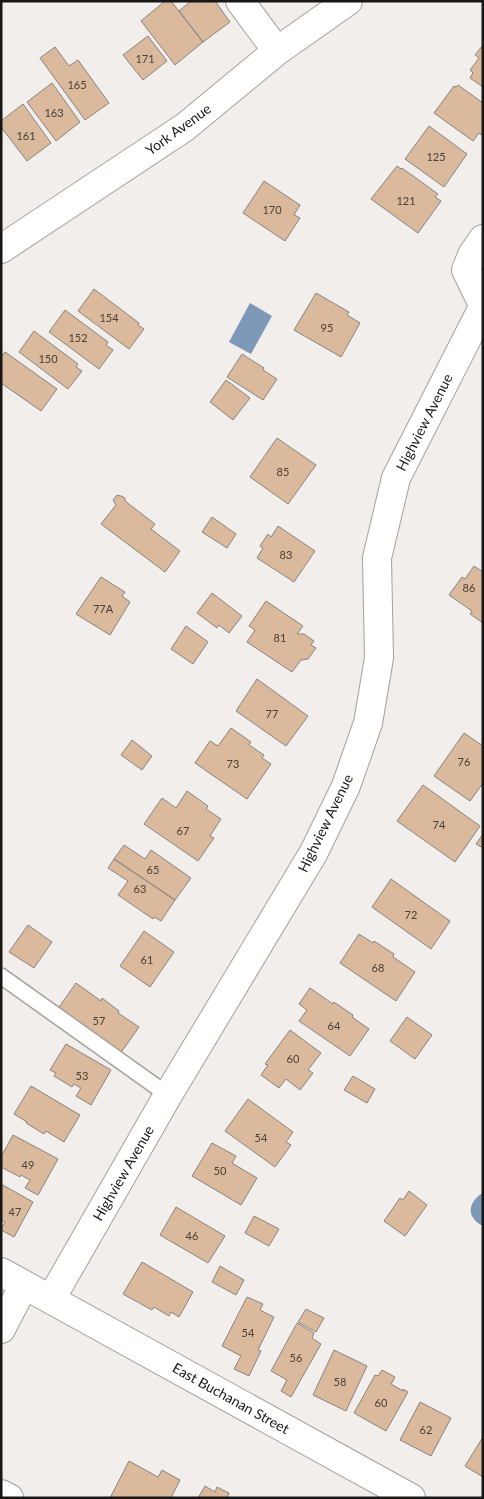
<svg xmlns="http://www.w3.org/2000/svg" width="484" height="1499" viewBox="0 0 484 1499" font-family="Lato,sans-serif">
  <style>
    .water { fill: #7e99b8 }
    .building { fill: #dab99c; stroke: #888482 }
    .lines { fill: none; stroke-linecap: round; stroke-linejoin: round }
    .service-casing { stroke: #a3a09d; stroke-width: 18 }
    .minor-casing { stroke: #a3a09d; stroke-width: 30 }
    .service { stroke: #fff; stroke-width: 15 }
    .minor { stroke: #fff; stroke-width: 28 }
    .labels { text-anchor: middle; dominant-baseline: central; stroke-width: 4.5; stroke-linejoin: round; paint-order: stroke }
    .number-label { font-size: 11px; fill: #494038 }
    .street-label { font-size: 14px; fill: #191716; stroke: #fff }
  </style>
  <rect width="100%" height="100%" fill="#f2eeeb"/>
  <path class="water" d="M250,303L272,316L251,354L229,342Z
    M481,1194H483V1226C467,1218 467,1204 481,1194Z"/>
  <path class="building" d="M165,1H171L203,42L175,65L141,21Z
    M191,1H215L230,22L203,42L179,11Z
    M148,36L167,61L143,80L123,55Z
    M483,45V87L470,78L473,73L470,70L479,58L475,55Z
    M55,47L69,66L78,60L109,103L85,120L40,58Z
    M52,83L80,122L56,141L27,102Z
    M458,85L483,103V136L479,133L473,141L434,113L454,86L456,87Z
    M23,104L51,143L27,161L1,127V121Z
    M429,126L467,154L444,187L405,159Z
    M397,166L401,169L402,168L438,194L435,197L441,201L418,233L371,199Z
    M264,181L300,205L294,215L300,218L285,241L243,213Z
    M94,289L139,323L138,325L144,329L129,349L78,311Z
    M316,293L349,312L347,315L360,323L341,357L294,330Z
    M65,310L108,342L106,345L113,350L99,369L49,332Z
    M34,331L78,364L76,367L82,371L68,389L19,352Z
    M5,352L57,389L41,411L1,383V357Z
    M242,354L264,368L263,370L277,379L263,400L227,377Z
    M226,380L250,398L233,420L210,402Z
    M277,438L316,465L288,504L250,477Z
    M117,495L121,496L125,498V501L155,524L151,529L180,551L165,572L101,524L116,505L113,500Z
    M212,517L236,534L227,548L202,532Z
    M278,526L315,551L294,582L257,558L263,548L260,546L268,534L271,537Z
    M474,566L483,572V623L470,614L472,611L449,595L462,577L465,579Z
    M101,577L125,592L122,596L130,602L110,635L76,614Z
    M212,593L242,616L229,633L219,625L217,628L197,613Z
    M266,601L303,626L297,634H304L314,641L311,645L316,648L308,659L301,660L292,672L247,642L255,630L249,626Z
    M186,626L208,642L193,664L171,649Z
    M257,679L308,716L286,746L236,711Z
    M231,728L251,742L249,745L264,755L262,758L271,764L247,799L195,763L210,741L218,746Z
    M464,733L483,746V783L470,801L434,776Z
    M132,740L152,756L142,770L121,755Z
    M423,785L480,826L455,862L397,821Z
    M187,791L208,806L206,809L221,819L210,836L214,838L198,861L144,824L162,798L176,808Z
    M483,834V848L476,844Z
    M124,845L145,859L151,850L191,878L175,900L114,859Z
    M114,859L175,900L161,921L154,917L153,919L118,895L128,881L108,868Z
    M391,879L450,921L431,949L372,907Z
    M28,925L52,942L34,968L9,952Z
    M144,931L174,952L150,987L120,966Z
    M359,934L373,943L374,941L394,954L393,957L415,972L396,1001L340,963Z
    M76,983L101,1001L102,998L119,1011L118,1013L139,1027L120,1054L57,1010Z
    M310,988L333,1004L334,1002L353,1015L352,1017L369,1029L350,1056L299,1021L307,1010L299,1004Z
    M407,1017L432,1035L415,1059L390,1041Z
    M290,1030L321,1053L308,1070L313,1073L300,1090L286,1079L279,1088L261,1075L268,1065L265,1064Z
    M66,1044L111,1070L91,1105L76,1096L81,1088L74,1084L72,1087L54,1076L56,1073L50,1070Z
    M353,1076L375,1089L367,1103L344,1090Z
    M31,1086L80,1115L64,1142L46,1131L44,1134L26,1123L27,1122L14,1114Z
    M248,1099L293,1132L286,1142L291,1145L275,1167L225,1131Z
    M13,1135L58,1159L38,1195L25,1188L30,1180L21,1175L20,1177L1,1167L2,1163L1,1157Z
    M212,1143L236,1156L232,1163L257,1178L241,1205L192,1176Z
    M1,1184L33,1202L14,1237L1,1230L5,1222L1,1220Z
    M409,1191L427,1205L405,1236L384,1221L400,1198L403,1200Z
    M176,1207L225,1236L208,1263L160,1235Z
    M254,1216L279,1229L269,1246L245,1233Z
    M142,1262L193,1292L179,1317L171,1312L169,1316L154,1307L152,1310L123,1294Z
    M220,1266L244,1280L236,1295L212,1282Z
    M247,1297L263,1304L260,1310L274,1317L258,1350L261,1351L249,1376L234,1369L241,1356L222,1346Z
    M306,1309L324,1318L316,1332L298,1322Z
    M297,1323L314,1333L312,1338L321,1344L291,1397L281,1391L287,1380L271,1371Z
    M334,1350L367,1366L346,1411L313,1395Z
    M382,1370L395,1377L391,1384L403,1391V1389L408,1392L386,1431L354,1413L375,1375L378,1376Z
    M420,1402L451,1418L431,1456L400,1440Z
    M483,1437V1477L465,1466Z
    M129,1461L158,1477L162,1470L180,1480L171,1498H110Z
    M205,1486L215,1492L217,1487L229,1493L227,1498H198Z"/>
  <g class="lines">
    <defs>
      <path id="service" d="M1,976L168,1095"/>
      <path id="minor" d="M240,1L277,51
        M483,239L472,255L466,270L483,305
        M1,249L185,127L277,51L348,1
        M1,1272L411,1498
        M51,1299L168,1095L314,852L346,786L368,723L379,658L377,558L396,478L483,307
        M1,1329L24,1285
        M1,1494L9,1498"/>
    </defs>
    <use href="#service" class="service-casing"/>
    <use href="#minor" class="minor-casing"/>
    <use href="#service" class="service"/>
    <use href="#minor" class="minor"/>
  </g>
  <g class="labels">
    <g class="number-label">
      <text x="145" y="58">171</text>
      <text x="77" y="84">165</text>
      <text x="54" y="112">163</text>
      <text x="26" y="135">161</text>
      <text x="436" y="156">125</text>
      <text x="406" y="200">121</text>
      <text x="272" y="209">170</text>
      <text x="109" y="317">154</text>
      <text x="327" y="327">95</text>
      <text x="78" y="337">152</text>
      <text x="48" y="358">150</text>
      <text x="283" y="471">85</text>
      <text x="286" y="554">83</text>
      <text x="469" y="587">86</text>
      <text x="103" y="608">77A</text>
      <text x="280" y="637">81</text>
      <text x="272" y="713">77</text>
      <text x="464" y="761">76</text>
      <text x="233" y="763">73</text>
      <text x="439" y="824">74</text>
      <text x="183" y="830">67</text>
      <text x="153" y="869">65</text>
      <text x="140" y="888">63</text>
      <text x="411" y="914">72</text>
      <text x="147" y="959">61</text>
      <text x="378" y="967">68</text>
      <text x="99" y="1020">57</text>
      <text x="334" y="1025">64</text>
      <text x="293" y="1058">60</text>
      <text x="82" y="1075">53</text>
      <text x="261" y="1137">54</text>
      <text x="28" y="1164">49</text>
      <text x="220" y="1170">50</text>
      <text x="15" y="1211">47</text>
      <text x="192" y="1235">46</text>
      <text x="248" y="1332">54</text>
      <text x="296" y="1357">56</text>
      <text x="340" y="1381">58</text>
      <text x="381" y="1402">60</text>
      <text x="426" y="1429">62</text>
    </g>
    <g class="street-label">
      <text transform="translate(178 129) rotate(-36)">York Avenue</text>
      <text transform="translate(424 422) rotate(-63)">Highview Avenue</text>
      <text transform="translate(325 823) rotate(-64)">Highview Avenue</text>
      <text transform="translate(123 1173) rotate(-60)">Highview Avenue</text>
      <text transform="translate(231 1398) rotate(29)">East Buchanan Street</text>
    </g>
  </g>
  <rect width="484" height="1499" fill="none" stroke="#191716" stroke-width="5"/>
</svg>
